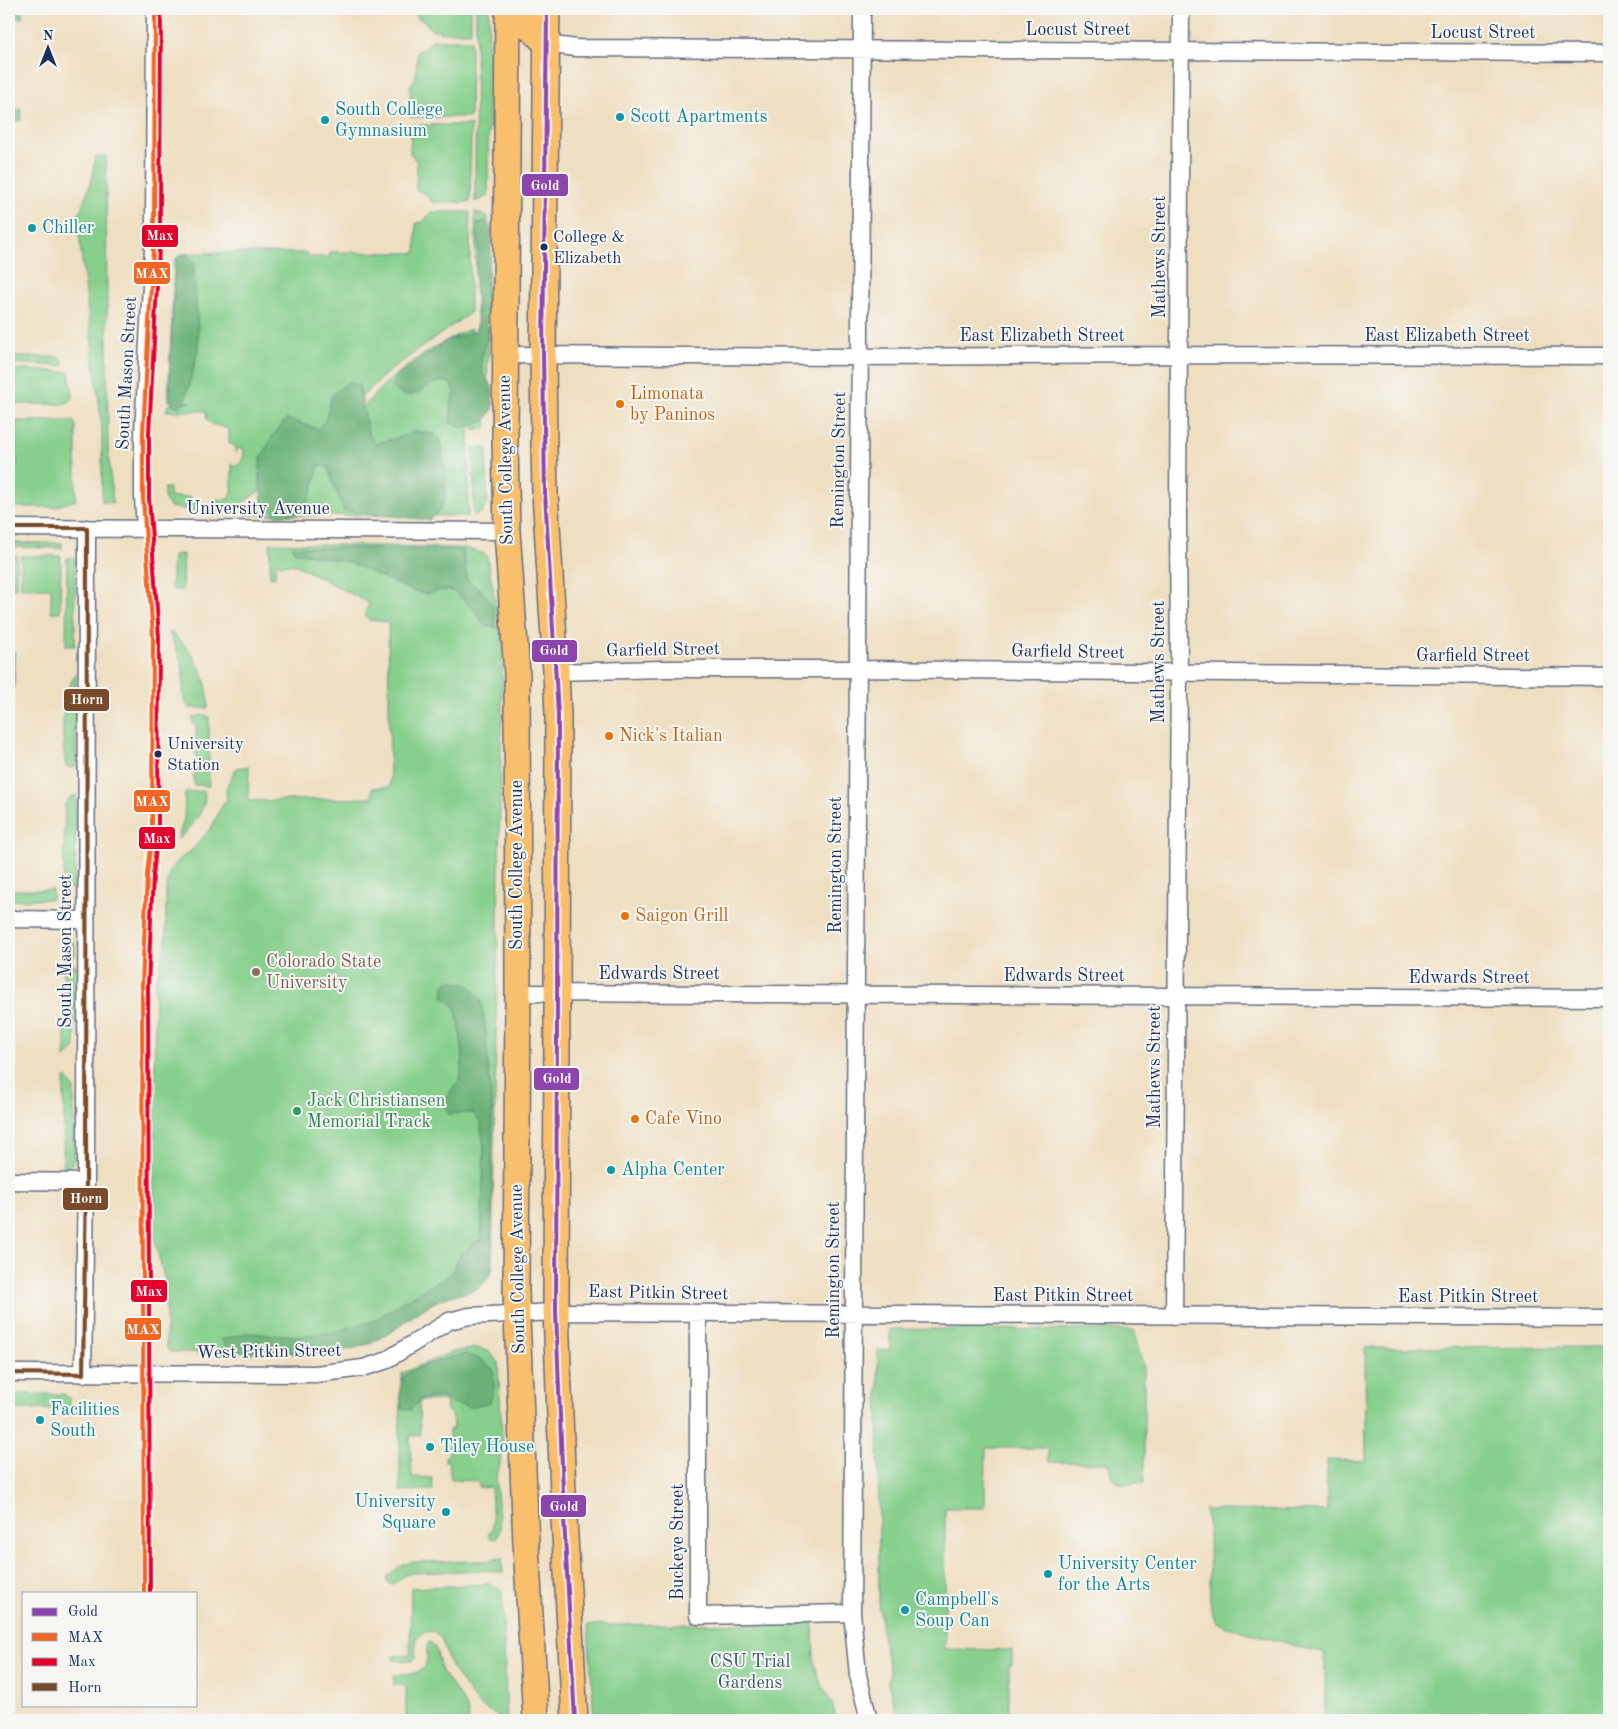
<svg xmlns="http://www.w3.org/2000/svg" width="1618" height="1729" viewBox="0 0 1618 1729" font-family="'Old Standard TT',serif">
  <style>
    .green { fill: #86cf8c; stroke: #507f75 }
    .forest { fill: #6cb278; stroke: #44706b }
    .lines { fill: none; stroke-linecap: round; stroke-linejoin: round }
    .minor-casing { stroke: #656d81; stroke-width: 19 }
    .highway-casing { stroke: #656d81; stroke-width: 28 }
    .minor { stroke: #fff; stroke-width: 16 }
    .highway { stroke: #f9bf6d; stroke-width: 25 }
    .bus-1-casing { stroke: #f6f6f2; stroke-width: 8 }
    .bus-2-casing { stroke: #f6f6f2; stroke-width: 8 }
    .bus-3-casing { stroke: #f6f6f2; stroke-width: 8 }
    .bus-4-casing { stroke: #f6f6f2; stroke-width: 8 }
    .bus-1 { stroke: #8e44ad; stroke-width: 4 }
    .bus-2 { stroke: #f26522; stroke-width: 4 }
    .bus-3 { stroke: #e4002b; stroke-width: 4 }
    .bus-4 { stroke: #7a4b2a; stroke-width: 4 }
    .culture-dot { fill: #0f9aa8; stroke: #f6f6f2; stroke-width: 2 }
    .bus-dot { fill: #1b2f5e; stroke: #f6f6f2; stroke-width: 2 }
    .food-dot { fill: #e8710a; stroke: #f6f6f2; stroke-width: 2 }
    .education-dot { fill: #8d6e63; stroke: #f6f6f2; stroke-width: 2 }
    .leisure-dot { fill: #2e9e5b; stroke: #f6f6f2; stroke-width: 2 }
    .labels { text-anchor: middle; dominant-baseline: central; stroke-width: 4; stroke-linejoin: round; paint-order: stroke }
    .bus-label { font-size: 17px; fill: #1b2f5e; stroke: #f6f6f2; text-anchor: start }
    .street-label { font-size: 18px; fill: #1b2f5e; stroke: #f6f6f2 }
    .culture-label { font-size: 18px; fill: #0d838f; stroke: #f6f6f2; text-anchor: start }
    .food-label { font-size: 18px; fill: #c56008; stroke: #f6f6f2; text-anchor: start }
    .education-label { font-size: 18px; fill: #785e54; stroke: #f6f6f2; text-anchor: start }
    .leisure-label { font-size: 18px; fill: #27864d; stroke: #f6f6f2; text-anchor: start }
    .park-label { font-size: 18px; fill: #36576a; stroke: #f6f6f2 }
    .line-badge { stroke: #f6f6f2; stroke-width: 2 }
    .badge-label { font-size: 14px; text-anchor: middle; font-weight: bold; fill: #fff }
  </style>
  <rect width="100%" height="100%" fill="#f6f6f2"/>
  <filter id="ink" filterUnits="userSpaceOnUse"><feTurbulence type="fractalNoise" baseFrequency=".02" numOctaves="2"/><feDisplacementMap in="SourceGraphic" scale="10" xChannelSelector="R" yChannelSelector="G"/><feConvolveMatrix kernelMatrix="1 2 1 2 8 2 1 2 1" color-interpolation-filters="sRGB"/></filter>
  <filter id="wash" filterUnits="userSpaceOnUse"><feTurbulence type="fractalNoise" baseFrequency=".0096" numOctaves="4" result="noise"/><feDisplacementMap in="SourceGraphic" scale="20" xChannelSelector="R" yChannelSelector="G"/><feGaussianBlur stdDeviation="1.12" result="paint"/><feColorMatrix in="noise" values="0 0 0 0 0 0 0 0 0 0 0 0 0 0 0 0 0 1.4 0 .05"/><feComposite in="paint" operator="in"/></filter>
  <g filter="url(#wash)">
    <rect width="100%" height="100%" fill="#efdfc1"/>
    <path class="green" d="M9,9H22V18H17L9,30Z
      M417,9H471V32H439V30H432L424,21L417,18Z
      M476,9H489L488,196L475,202Z
      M432,40H471L470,117H410V87L416,77L417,51L424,49Z
      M9,108L21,110V121L11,120L9,117Z
      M411,125H471L470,202H432L426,194L416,190L417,162L410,153Z
      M106,156L108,449L113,503L102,502V429L78,226V217L92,179L95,157Z
      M431,212H470V313L390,370L352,406L297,466L230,511L219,510L211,506L217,499L224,500L230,498L232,492V463L234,467L241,463L244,455L243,448L237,449L236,453L235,446L229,443V429L212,424L207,420L206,411H166L168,405L191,402L168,401L174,263C177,255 180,254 188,253H307L308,257H330V252L416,253V223L423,222Z
      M475,212L488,217L489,315H476Z
      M489,326L486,429H473L476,327Z
      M471,329L468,516L244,515L249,508C277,488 308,471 332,447C347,431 358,412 373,396C393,374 443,338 471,329Z
      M9,357H58L63,360L64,366L9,363Z
      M9,369L69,372L73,396C71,403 67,403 61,404H9Z
      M9,421H73L76,425V500L54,507H9V467H17L16,433H9Z
      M473,448H487V502L482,512L474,516Z
      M164,488H169V497H191V501L196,502V511L170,507L164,498Z
      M9,543H62V548L9,547Z
      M270,543L465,548L485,554L487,557L503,640L492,1270C481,1297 462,1290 439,1300C414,1311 394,1335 368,1344C340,1354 310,1353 281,1353C244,1353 207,1352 170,1352L166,1347V1285L154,1238L155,984L166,945V890L169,873L178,861L192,850L211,828L224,802H227L226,788L236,768L249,766L248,801L372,798V788L390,787L388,622L369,620L364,615L369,603L296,565L276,564L275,577L270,576Z
      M177,554H183L182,590H173L171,588L173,556Z
      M9,555H17L16,588H9Z
      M21,556H61L60,612H51V588H21Z
      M67,558H75V646H66Z
      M169,633H172C194,651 210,679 208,708H190C180,699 184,686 183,674C182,659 175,647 169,633Z
      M9,652H15L14,688H9Z
      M76,674V767L71,768L66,766C62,741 59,695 76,674Z
      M206,715L209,717V786L194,785L193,775L196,774V724H193V717Z
      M204,791C209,806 190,831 178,839L184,819L185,792Z
      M76,795L75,889L63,888L65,804L70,798Z
      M9,890H52V899L9,900Z
      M67,938L75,942V956H71L72,965H76L75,1047L65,1058V1008H71V999L64,998L63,952L67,947Z
      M66,1077L74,1088V1156C72,1164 71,1169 63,1172L64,1080Z
      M890,1329L1133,1330L1144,1367V1483L1121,1484L1112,1479L1109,1463L1048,1462V1448H986L985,1508H945V1649L1012,1650V1665H1009V1720H899L888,1683L890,1671L882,1635L879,1602L878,1351L890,1349Z
      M1609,1347V1720H1325V1654L1224,1626L1217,1622L1212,1613L1210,1600L1209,1531L1204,1510L1327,1511V1460L1366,1461L1365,1348Z
      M478,1348L490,1352L498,1362L503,1451L496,1480L500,1529L497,1538L492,1539L489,1537V1533L493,1530L491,1487L479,1488L478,1481L451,1480L449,1462L445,1461V1457L449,1454V1430L453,1428L452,1414L447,1411L446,1400L419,1401L420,1435L410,1436L412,1477L432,1478L433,1490L400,1491V1423L402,1373L452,1352Z
      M9,1394H64L69,1398V1404L73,1405L72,1409H9Z
      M502,1558L503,1573L487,1570L412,1573L405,1575L392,1585L387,1582V1577C395,1569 401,1565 412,1562L484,1561Z
      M489,1584L501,1590L502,1594L507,1720H500V1717L479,1705L470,1694L451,1667L441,1638L433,1631C414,1632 416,1643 415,1658L411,1661L394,1660L393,1656L410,1655L411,1588Z
      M813,1623L814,1661L819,1679L832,1704L837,1720H594L588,1625Z
      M430,1642C439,1648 438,1662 442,1671C451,1688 468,1700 469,1720H406V1686L394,1685L393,1675C405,1675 420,1676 426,1663C428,1657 426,1649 428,1643Z"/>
    <path class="forest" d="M485,221L491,228V256L486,280L488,309L487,339L481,359L483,374L492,386L493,409L485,421L463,428L450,423L451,403L455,391L449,382C445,382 440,381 437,382C417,390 414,404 392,388L395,377L447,341L477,330L478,298L475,289V269L479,257L477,224Z
      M188,255L193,261L198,329V351L185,400L179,407L172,404L170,394V360L176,260L180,256Z
      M349,382L359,385L368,432L375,444L404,436L415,431L433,434L440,440L446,474L445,498L440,510L429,520L344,511L327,466L320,465C313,480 314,502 297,512C292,515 283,515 277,516L262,501L259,476L261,458L274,434L287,419L318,429L325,421L332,395Z
      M292,547L463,550L467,580L481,590L494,607L496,628L484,625L474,609L454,591L442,590L425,594L411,590L348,562L295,552Z
      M449,980L469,985L481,1001L485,1023L492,1111V1270C481,1297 462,1290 439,1300C414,1311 394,1334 368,1344C338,1355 305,1352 274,1353C264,1353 240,1354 232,1350C228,1349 224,1343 221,1340L246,1333L303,1336L334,1332L373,1321L401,1303L451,1274L460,1255L481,1238L484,1148L480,1121L472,1113L449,1114L445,1107L447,1096L460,1080L463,1056L459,1024L455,1006L443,996L444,986Z
      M465,1354L480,1359L493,1369L494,1388L490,1402L473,1407L453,1403L440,1397L421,1399L411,1410L402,1409C400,1399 398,1388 403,1378C410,1367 452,1357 465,1354Z"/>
  </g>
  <g filter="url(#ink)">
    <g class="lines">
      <defs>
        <path id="minor" d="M862,9L852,1613L858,1675L869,1720
          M547,44L576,48L1609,53
          M505,355L860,357L1179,355L1609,356
          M9,528L507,531
          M145,528L143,498V433L154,231L155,9
          M556,672L662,669H857L1609,677
          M9,919L86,920
          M518,993L1609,998
          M9,1181L86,1182
          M698,1313V1616L852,1613
          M1174,1316L1179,674L1178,513L1181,9
          M9,1373L316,1374L363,1368L385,1361L449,1321L469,1316L556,1312L1609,1318
          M83,1374L86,1182L87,528"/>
        <path id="highway" d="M508,9L505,443L507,531L517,675L518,993L516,1291L526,1544L536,1720
          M523,9L529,27L547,44
          M547,9L543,355L544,446L545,493L556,672L558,715L556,1312L564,1518L575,1720"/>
      </defs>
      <use href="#minor" class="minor-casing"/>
      <use href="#highway" class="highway-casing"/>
      <use href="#minor" class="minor"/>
      <use href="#highway" class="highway"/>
      <defs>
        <path id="bus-1" d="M547,9L543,355L545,493L558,715L556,1312L564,1518L575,1720"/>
        <path id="bus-2" d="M144,1593L142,986L147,875L152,830L153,637L143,498V433L154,231L155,9"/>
        <path id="bus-3" d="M150,1593L148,986L153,875L158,830L159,637L149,498V433L160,231L161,9"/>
        <path id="bus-4" d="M9,528H87L86,1182L83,1374L9,1373"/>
      </defs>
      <use href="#bus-1" class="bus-1-casing"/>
      <use href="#bus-2" class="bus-2-casing"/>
      <use href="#bus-3" class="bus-3-casing"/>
      <use href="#bus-4" class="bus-4-casing"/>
      <use href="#bus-1" class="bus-1"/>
      <use href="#bus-2" class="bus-2"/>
      <use href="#bus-3" class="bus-3"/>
      <use href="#bus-4" class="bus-4"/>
    </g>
  </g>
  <g class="culture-dot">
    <circle cx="620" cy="117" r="5"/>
    <circle cx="325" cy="120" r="5"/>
    <circle cx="32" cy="228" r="5"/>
    <circle cx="611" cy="1170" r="5"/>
    <circle cx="40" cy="1420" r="5"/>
    <circle cx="430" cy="1447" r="5"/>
    <circle cx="446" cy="1512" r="5"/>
    <circle cx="1048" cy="1574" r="5"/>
    <circle cx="905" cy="1610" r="5"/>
  </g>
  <g class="bus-dot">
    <circle cx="544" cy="247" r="4.5"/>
    <circle cx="158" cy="754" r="4.5"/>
  </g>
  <g class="food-dot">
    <circle cx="620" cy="404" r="5"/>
    <circle cx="609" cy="736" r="5"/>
    <circle cx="625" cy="916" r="5"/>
    <circle cx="635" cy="1119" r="5"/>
  </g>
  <circle class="education-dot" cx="256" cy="972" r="5"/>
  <circle class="leisure-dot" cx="297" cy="1111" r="5"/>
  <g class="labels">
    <g class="bus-label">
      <text x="553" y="237">College &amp;<tspan x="553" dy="21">Elizabeth</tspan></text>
      <text x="167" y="744">University<tspan x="167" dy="21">Station</tspan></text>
    </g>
    <g class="street-label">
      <text x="1078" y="30">Locust Street</text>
      <text x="1483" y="33">Locust Street</text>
      <text transform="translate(1160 257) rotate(-90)">Mathews Street</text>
      <text x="1042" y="336">East Elizabeth Street</text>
      <text x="1447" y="336">East Elizabeth Street</text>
      <text transform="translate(127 373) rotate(-87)">South Mason Street</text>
      <text transform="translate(506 460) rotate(-91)">South College Avenue</text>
      <text transform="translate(839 460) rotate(-89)">Remington Street</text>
      <text x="258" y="509">University Avenue</text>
      <text transform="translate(663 650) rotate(-1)">Garfield Street</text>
      <text transform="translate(1068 652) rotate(1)">Garfield Street</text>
      <text x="1473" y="656">Garfield Street</text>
      <text transform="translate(1159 662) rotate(-90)">Mathews Street</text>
      <text transform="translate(517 865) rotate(-90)">South College Avenue</text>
      <text transform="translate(836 865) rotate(-90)">Remington Street</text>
      <text transform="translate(66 951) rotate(-90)">South Mason Street</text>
      <text x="659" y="974">Edwards Street</text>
      <text x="1064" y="976">Edwards Street</text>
      <text x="1469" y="978">Edwards Street</text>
      <text transform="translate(1155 1067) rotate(-90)">Mathews Street</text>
      <text transform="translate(518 1269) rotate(-91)">South College Avenue</text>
      <text transform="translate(834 1270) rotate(-90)">Remington Street</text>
      <text transform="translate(658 1293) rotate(1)">East Pitkin Street</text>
      <text x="1063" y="1296">East Pitkin Street</text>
      <text x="1468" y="1297">East Pitkin Street</text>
      <text transform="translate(269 1352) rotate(-1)">West Pitkin Street</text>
      <text transform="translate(678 1542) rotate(-90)">Buckeye Street</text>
    </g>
    <g class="culture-label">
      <text x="335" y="110">South College<tspan x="335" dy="21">Gymnasium</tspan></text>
      <text x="630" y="117">Scott Apartments</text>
      <text x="42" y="228">Chiller</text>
      <text x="621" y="1170">Alpha Center</text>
      <text x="50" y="1410">Facilities<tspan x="50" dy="21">South</tspan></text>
      <text x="440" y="1447">Tiley House</text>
      <text x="436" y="1502" text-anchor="end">University<tspan x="436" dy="21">Square</tspan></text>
      <text x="1058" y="1564">University Center<tspan x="1058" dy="21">for the Arts</tspan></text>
      <text x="915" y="1600">Campbell's<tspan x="915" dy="21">Soup Can</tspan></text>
    </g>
    <g class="food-label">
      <text x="630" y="394">Limonata<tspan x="630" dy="21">by Paninos</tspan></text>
      <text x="619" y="736">Nick's Italian</text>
      <text x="635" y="916">Saigon Grill</text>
      <text x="645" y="1119">Cafe Vino</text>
    </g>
    <g class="education-label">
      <text x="266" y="962">Colorado State<tspan x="266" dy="21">University</tspan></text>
    </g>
    <g class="leisure-label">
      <text x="307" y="1101">Jack Christiansen<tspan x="307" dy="21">Memorial Track</tspan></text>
    </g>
    <g class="park-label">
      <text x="750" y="1662">CSU Trial<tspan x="750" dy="21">Gardens</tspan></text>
    </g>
  </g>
  <g class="line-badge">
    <rect x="521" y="173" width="48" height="24" rx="5" fill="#8e44ad"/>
    <rect x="141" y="224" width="38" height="24" rx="5" fill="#e4002b"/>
    <rect x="133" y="261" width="38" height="24" rx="5" fill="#f26522"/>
    <rect x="531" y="639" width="47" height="24" rx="5" fill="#8e44ad"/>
    <rect x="63" y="688" width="47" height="24" rx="5" fill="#7a4b2a"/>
    <rect x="133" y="789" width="38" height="24" rx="5" fill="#f26522"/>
    <rect x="138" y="826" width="38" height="24" rx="5" fill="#e4002b"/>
    <rect x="533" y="1067" width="47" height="24" rx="5" fill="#8e44ad"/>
    <rect x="62" y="1187" width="47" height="24" rx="5" fill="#7a4b2a"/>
    <rect x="130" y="1279" width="38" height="24" rx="5" fill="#e4002b"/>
    <rect x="124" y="1317" width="38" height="24" rx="5" fill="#f26522"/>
    <rect x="540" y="1494" width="47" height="24" rx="5" fill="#8e44ad"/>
  </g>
  <g class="badge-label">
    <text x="545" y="190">Gold</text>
    <text x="160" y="240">Max</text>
    <text x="152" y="278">MAX</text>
    <text x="554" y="655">Gold</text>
    <text x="87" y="704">Horn</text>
    <text x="152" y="806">MAX</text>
    <text x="157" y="843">Max</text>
    <text x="557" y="1083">Gold</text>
    <text x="86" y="1203">Horn</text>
    <text x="149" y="1296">Max</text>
    <text x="143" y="1334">MAX</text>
    <text x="564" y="1511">Gold</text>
  </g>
  <rect width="1618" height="1729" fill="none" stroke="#f6f6f2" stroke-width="30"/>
  <rect x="22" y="1592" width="175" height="115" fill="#f6f6f2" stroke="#9ea6b7"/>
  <rect x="32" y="1608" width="25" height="8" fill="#8e44ad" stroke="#9ea6b7"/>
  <text x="68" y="1616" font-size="15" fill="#1b2f5e">Gold</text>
  <rect x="32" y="1633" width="25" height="8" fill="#f26522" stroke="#9ea6b7"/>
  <text x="68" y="1642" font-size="15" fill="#1b2f5e">MAX</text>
  <rect x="32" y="1658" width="25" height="8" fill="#e4002b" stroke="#9ea6b7"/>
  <text x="68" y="1666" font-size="15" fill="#1b2f5e">Max</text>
  <rect x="32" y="1683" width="25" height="8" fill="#7a4b2a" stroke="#9ea6b7"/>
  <text x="68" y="1692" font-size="15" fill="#1b2f5e">Horn</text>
  <g transform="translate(48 48)" stroke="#f6f6f2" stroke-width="4" paint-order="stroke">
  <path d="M0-4L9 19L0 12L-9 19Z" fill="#1b2f5e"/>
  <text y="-8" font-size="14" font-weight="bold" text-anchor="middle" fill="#1b2f5e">N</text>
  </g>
</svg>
